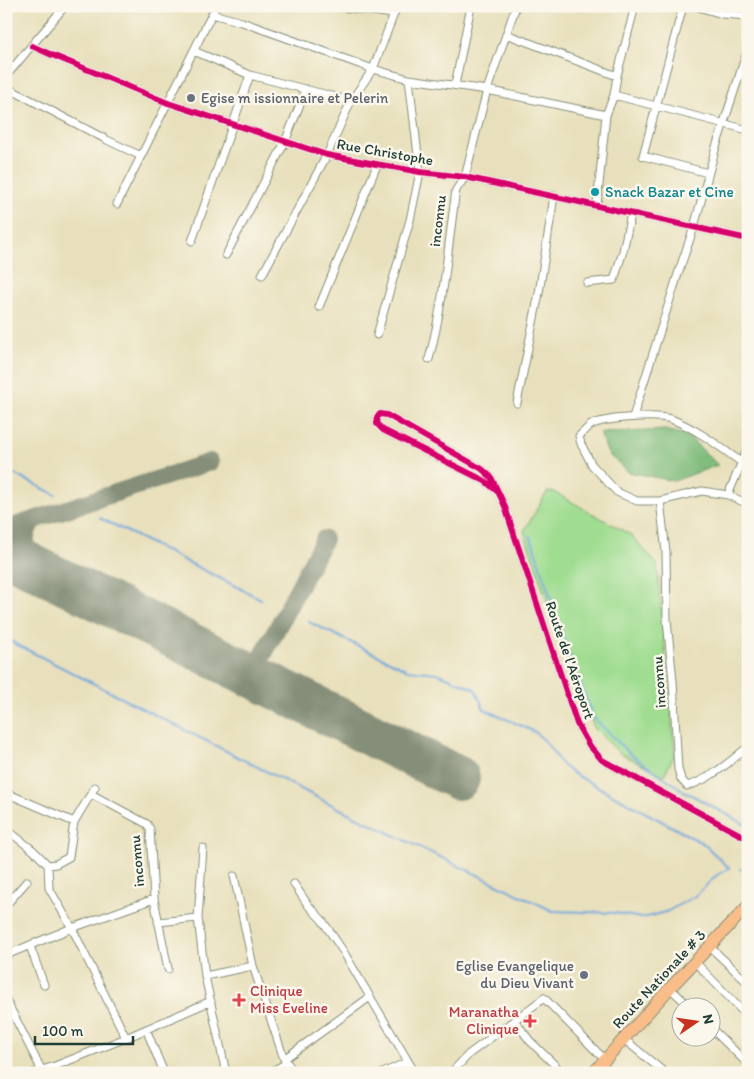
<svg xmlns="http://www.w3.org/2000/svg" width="754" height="1079" viewBox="0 0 754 1079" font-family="Itim,sans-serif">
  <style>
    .green { fill: #a0dd91; stroke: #608d62 }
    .forest { fill: #80bc7b; stroke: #507c58 }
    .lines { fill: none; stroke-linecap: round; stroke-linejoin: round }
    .stream { stroke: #6ea5dc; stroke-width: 2 }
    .taxiway { stroke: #848e78; stroke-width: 18 }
    .runway { stroke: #848e78; stroke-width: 44 }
    .street-casing { stroke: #848e78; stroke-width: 9 }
    .primary-casing { stroke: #848e78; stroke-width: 13 }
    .street { stroke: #fff; stroke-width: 7 }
    .primary { stroke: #f9bd89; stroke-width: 11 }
    .cycleway-casing { stroke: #fbf7ec; stroke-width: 9 }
    .cycleway { stroke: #d6006c; stroke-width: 6 }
    .worship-dot { fill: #6b7280; stroke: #fbf7ec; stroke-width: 2 }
    .culture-dot { fill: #0f9aa8; stroke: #fbf7ec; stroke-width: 2 }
    .health-dot { fill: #e0444e; stroke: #fbf7ec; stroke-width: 2 }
    .labels { text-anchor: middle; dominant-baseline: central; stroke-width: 5; stroke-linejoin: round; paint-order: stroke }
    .worship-label { font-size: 15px; fill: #5b616d; stroke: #fbf7ec; text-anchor: start }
    .street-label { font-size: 15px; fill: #1f3d34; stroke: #fbf7ec }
    .culture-label { font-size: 15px; fill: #0d838f; stroke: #fbf7ec; text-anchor: start }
    .health-label { font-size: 15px; fill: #be3a42; stroke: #fbf7ec; text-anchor: start }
  </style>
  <rect width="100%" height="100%" fill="#fbf7ec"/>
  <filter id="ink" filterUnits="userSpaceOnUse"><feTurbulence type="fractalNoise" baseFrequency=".02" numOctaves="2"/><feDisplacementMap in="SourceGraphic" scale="10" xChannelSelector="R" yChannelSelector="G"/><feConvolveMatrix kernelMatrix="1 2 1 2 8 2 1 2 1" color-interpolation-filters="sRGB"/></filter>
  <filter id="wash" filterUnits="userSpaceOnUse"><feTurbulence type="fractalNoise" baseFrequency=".0096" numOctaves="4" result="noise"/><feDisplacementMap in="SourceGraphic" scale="20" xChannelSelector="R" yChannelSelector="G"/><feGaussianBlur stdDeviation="1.12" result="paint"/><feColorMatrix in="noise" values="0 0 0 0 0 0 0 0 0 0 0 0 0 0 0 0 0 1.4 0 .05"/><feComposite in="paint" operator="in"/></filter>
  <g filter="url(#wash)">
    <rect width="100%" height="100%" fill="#e8e0bc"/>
    <path class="green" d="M547,492H554L631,535L657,564L675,754L664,775L619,753L595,729L575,685L524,531Z"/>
    <path class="forest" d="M665,430L687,435L718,465L674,481L628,472L608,454L600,433Z"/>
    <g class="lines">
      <path class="stream" d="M6,470L56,495
        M100,518L261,599
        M530,535L569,654L593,717L630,754L684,791L748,826
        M6,639L348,813L553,911L616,913L641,918L655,915L668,911L695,896L717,875L729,868L704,844L574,774L562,765L545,741L535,732L484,709L475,689L437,673L408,670L309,622
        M740,869L748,871"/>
      <path class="taxiway" d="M32,522C22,537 25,551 33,567
        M6,529L210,462
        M233,666H250L262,657
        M271,685L261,669L262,657L324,539"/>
      <path class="runway" d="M6,553L458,778"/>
    </g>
  </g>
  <g filter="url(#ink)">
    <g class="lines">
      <defs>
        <path id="street" d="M333,6L394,14
          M683,6L643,156L708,173
          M695,6L722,14L748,16
          M6,8L8,6
          M212,14L242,22L373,69L409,79L487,90L606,115
          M506,34L617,76
          M32,46L52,55L91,71L168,103L327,155L420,172L465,177L748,239
          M194,51L250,75L351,101
          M6,76L65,6
          M455,85L471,6
          M6,87L107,140L141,156
          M614,95L748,130
          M117,204L216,6
          M597,205L606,115L614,95L617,76L635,6
          M192,241L250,75
          M226,255L285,142L306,89
          M262,275L327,155L351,101L373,69L397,6
          M587,283L614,280L623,251L631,214
          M319,307L377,165
          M377,335L410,220L420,172L409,79
          M429,359C444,303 448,246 456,190L465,177L487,90L516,6
          M517,403L539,293L554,196
          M633,417L678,274L694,227L715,150L748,49
          M741,462C719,446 697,429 671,419C657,414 604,418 591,425C587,428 583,433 579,436L581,444L592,465L617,492L637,501H660L702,491L728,495L748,504
          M498,492L485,481L383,430L377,424V417L380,414L387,415L482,469L491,477L504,504L577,724L589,745L602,760L748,839
          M728,495L748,447
          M660,501L666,552L667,620L673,681L678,769L681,779L687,786C710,780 730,761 748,747
          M6,761L7,759
          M6,793L74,822L69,857L56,864L48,865
          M91,794L147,824L150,829L154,899L168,969
          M74,822L95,787
          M6,829L34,851L48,865L49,888L72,928L126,1038
          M203,848L198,918L205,976L226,1073
          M234,876L253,966L284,1059L295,1073
          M294,884L308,905L322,920L343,951L415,1073
          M6,905L27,881
          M158,922L198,918
          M30,946L44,985
          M709,946L748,983
          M6,955L72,928L154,899
          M695,962L748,1017
          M205,976L253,966
          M670,988L689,1006
          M6,1000L41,1069
          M514,1020L530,1041L563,1073
          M146,1029L164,1073
          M712,1029L748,1064
          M624,1039L665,1073
          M284,1059L370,997
          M33,1073L55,1066L126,1038L211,1001
          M269,1073L287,1063
          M383,1073L407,1062
          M451,1073L469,1054L544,998L605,1060"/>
        <path id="primary" d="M593,1073L670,988L748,906"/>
      </defs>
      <use href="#street" class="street-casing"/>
      <use href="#primary" class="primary-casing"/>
      <use href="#street" class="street"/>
      <use href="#primary" class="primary"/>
      <defs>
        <path id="cycleway" d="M32,46L52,55L91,71L168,103L327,155L420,172L465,177L748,239
          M498,492L485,481L383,430L377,424V417L380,414L387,415L482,469L491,477L504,504L577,724L589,745L602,760L748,839"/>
      </defs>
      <use href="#cycleway" class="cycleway-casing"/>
      <use href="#cycleway" class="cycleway"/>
    </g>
  </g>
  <g class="worship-dot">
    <circle cx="191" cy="98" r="5"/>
    <circle cx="584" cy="975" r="5"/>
  </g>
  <circle class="culture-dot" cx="595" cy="192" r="5"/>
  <g class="health-dot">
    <path d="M236.5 992.5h5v5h5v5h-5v5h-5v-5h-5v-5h5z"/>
    <path d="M527.5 1013.5h5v5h5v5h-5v5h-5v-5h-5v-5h5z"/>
  </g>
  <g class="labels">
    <g class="worship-label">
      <text x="201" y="98">Egise m issionnaire et Pelerin</text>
      <text x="574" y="966" text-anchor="end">Eglise Evangelique<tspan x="574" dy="17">du Dieu Vivant</tspan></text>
    </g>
    <g class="street-label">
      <text transform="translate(385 152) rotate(10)">Rue Christophe</text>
      <text transform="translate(438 221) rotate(-83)">inconnu</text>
      <text transform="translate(570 660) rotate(71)">Route de l'Aéroport</text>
      <text transform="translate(659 682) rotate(-94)">inconnu</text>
      <text transform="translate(137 861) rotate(-95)">inconnu</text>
      <text transform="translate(659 979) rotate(-47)">Route Nationale # 3</text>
    </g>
    <g class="culture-label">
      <text x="605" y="192">Snack Bazar et Cine</text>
    </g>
    <g class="health-label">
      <text x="250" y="991">Clinique<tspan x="250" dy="17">Miss Eveline</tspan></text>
      <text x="519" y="1012" text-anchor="end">Maranatha<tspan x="519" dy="17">Clinique</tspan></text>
    </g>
  </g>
  <rect width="754" height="1079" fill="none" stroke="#fbf7ec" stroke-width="25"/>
  <g transform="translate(696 1022) rotate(77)"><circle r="24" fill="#fbf7ec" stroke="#a3ada2"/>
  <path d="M0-4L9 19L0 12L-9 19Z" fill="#c8321e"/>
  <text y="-8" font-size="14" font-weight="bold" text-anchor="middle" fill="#1f3d34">N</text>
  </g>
  <path d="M35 1036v8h98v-8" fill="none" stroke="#1f3d34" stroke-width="2.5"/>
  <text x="42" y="1036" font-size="15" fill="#1f3d34" stroke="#fbf7ec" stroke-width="4" paint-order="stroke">100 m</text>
</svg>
